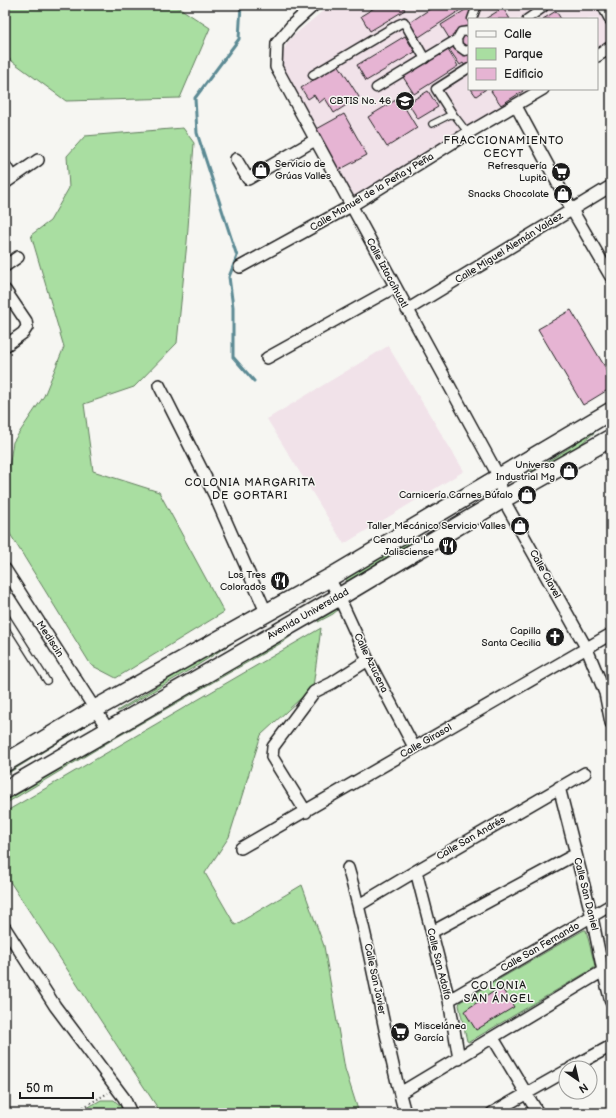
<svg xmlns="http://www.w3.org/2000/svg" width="616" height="1118" viewBox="0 0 616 1118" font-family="'Balsamiq Sans',sans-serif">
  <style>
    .built { fill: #f1e2e9 }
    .green { fill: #a9dea1; stroke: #627d5e }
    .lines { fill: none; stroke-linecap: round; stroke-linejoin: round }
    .stream { stroke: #5b8a94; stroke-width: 3 }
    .building { fill: #e6b4d3; stroke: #1c1c1c }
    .service-casing { stroke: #1c1c1c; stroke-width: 8 }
    .pedestrian-casing { stroke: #1c1c1c; stroke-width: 11 }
    .minor-casing { stroke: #1c1c1c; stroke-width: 14 }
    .primary-casing { stroke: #1c1c1c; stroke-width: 20 }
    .path { stroke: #1c1c1c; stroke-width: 2; stroke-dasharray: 1 3; stroke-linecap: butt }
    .service { stroke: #f6f6f2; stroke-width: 5.5 }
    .pedestrian { stroke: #f6f6f2; stroke-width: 8 }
    .minor { stroke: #f6f6f2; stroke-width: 11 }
    .primary { stroke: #f6f6f2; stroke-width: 17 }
    .labels { text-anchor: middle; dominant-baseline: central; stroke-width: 3; stroke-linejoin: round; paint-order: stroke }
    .poi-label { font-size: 10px; fill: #1c1c1c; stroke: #f6f6f2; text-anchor: end }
    .street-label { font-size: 10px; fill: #1c1c1c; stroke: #f6f6f2 }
    .neighbourhood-label { font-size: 11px; letter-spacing: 1px; fill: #1c1c1c; stroke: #f6f6f2 }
  </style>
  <rect width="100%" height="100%" fill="#f6f6f2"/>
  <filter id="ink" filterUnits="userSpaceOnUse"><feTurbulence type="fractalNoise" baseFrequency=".025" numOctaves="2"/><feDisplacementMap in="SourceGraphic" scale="8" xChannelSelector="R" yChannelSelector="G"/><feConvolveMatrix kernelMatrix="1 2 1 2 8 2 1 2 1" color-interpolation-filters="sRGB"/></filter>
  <g filter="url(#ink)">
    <path class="built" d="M330,5H595L611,35V43L597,51V19H469V89H533L352,199L282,68L281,56L286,45L293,36Z
      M388,346L464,471L344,544L267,419Z"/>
    <path class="green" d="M5,5H175L210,28L180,98L66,101L5,56Z
      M183,128L194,143L187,242L177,343L134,387L84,404L93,471L159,492L224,612L116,678L91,665L7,529L5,493L13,442L44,396L64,347L31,235L50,221L69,188L67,156L85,136Z
      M595,429H596V431L575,449L525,477V475L569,448Z
      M427,529L410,543L348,581L346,580L347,578Z
      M337,605L339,609L333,614L318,622L324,610Z
      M321,628L313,687L261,735L229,837L205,873L235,925L302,885L324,946L345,1069L359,1113H161L5,874V812Z
      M248,630L249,632L198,665L119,711H117Z
      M292,631L294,634L283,642L117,737L5,804V797Z
      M92,719L93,721L92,722L5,775V771Z
      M584,930H586L595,966L594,968L469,1042L467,1041L459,1005L460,1002Z
      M101,1100H114L126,1111V1113H78Z"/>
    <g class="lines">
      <path class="stream" d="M241,5L239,39L195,98L197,133L237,256L229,277L233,307V357L254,381"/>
    </g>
    <path class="building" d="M379,5H402L405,10L370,31L361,16Z
      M436,5H468L419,37L409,23Z
      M470,7L478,19H469V72L463,63L460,65L449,49L454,46L441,25Z
      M503,8L510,19H485Z
      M556,11L561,19H543Z
      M405,36L415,52L366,81L357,65Z
      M448,50L458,66L414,94L403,77Z
      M338,64L359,97L334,113L325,98L319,103L314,95L308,99L301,88Z
      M471,89H486L476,96Z
      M494,89H522L523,91L501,105L491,91Z
      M428,91L438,107L418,119L408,103Z
      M399,98L417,128L387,147L368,117Z
      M344,114L367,155L337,171L315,130Z
      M571,310L611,377V388L583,405L538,329Z
      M501,987L514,1007L476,1030L464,1011Z"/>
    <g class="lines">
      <defs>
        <path id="service" d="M432,124L452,114L455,116L468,133
          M5,615L47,681"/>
        <path id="pedestrian" d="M472,19L477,5
          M527,19L543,8
          M469,31L461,32L457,39L458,46L465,51L469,50
          M313,75L399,24L404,22L425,59
          M376,88L457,39
          M452,114L436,89L469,68"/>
        <path id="minor" d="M314,5L293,24L277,43L276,67L499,477L503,499L587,649L605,693L611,723
          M603,5L611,20
          M597,56L611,47
          M516,106L572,210L611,277
          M236,159L248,179L315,140
          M5,166L12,177
          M5,183L38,160
          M5,266L18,257
          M240,267L351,206L468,133L543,89
          M5,290L26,321L27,327L23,333L5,346
          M407,310L611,186
          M267,358L395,287
          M159,385L214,494L266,612
          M5,569L109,731
          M329,578L339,597L368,660L414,747
          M559,787L592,917L603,971L611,1002
          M306,812L272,757L273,747L314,692L332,683L368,660
          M241,848L611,634
          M348,868C372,948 382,1032 405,1113
          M416,871L449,1000L459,1059
          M359,905L416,871L585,773
          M5,928L55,1006L124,1098L131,1113
          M432,932L576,854
          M449,1000L611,905
          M493,1038L538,1113
          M571,1068L611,1046
          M400,1093L603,971
          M492,1113L566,1071"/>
        <path id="primary" d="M5,763L95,709L329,578L611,411
          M5,790L339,597L503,499L611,438"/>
      </defs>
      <use href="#service" class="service-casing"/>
      <use href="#pedestrian" class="pedestrian-casing"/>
      <use href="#minor" class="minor-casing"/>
      <use href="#primary" class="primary-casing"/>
      <path class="path" d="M73,1113L108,1093"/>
      <use href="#service" class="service"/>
      <use href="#pedestrian" class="pedestrian"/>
      <use href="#minor" class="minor"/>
      <use href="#primary" class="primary"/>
    </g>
  </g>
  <defs>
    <symbol id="university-disc" viewBox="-11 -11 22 22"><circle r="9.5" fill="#1c1c1c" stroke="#f6f6f2"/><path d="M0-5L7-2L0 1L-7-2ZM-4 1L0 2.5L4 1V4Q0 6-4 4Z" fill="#fff"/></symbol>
    <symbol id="shop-disc" viewBox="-11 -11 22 22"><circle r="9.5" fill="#1c1c1c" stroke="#f6f6f2"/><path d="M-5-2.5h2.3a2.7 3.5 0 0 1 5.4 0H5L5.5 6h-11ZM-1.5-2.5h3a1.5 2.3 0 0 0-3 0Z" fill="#fff"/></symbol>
    <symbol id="supermarket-disc" viewBox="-11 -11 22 22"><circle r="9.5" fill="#1c1c1c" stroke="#f6f6f2"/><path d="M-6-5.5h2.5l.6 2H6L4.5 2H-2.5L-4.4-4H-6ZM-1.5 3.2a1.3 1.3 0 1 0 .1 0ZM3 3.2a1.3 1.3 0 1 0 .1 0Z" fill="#fff"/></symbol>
    <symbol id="restaurant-disc" viewBox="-11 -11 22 22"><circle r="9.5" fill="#1c1c1c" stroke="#f6f6f2"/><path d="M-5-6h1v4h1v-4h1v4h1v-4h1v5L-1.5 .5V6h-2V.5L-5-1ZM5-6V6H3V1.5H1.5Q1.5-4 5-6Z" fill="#fff"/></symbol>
    <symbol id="church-disc" viewBox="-11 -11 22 22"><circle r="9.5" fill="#1c1c1c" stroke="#f6f6f2"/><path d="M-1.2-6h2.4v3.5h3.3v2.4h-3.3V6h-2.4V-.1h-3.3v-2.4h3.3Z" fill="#fff"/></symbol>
  </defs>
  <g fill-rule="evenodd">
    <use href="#university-disc" x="394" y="90" width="22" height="22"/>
    <use href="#shop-disc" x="250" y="159" width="22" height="22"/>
    <use href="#supermarket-disc" x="550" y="161" width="22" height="22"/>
    <use href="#shop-disc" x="552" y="183" width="22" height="22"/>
    <use href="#shop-disc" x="558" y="460" width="22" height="22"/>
    <use href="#shop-disc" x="516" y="484" width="22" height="22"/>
    <use href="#shop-disc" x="509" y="515" width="22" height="22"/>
    <use href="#restaurant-disc" x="437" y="535" width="22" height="22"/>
    <use href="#restaurant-disc" x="269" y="570" width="22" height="22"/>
    <use href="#church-disc" x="544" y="626" width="22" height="22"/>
    <use href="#supermarket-disc" x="389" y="1021" width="22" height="22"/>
  </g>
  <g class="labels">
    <g class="poi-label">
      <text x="391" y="101">CBTIS No. 46</text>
      <text x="275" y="164" text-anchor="start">Servicio de<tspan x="275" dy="12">Grúas Valles</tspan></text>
      <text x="547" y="166">Refresquería<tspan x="547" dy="12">Lupita</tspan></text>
      <text x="549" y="194">Snacks Chocolate</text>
      <text x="555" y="465">Universo<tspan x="555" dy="12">Industrial Mg</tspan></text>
      <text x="513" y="495">Carnicería Carnes Búfalo</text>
      <text x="506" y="526">Taller Mecánico Servicio Valles</text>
      <text x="434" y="540">Cenaduría La<tspan x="434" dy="12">Jalisciense</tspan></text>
      <text x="266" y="575">Los Tres<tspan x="266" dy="12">Colorados</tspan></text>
      <text x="541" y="631">Capilla<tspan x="541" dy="12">Santa Cecilia</tspan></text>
      <text x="414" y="1026" text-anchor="start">Miscelánea<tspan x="414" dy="12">García</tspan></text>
    </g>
    <g class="street-label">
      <text transform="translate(372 192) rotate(-31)">Calle Manuel de la Peña y Peña</text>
      <text transform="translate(509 248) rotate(-32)">Calle Miguel Alemán Valdez</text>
      <text transform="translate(387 273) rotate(62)">Calle Iztaccíhuatl</text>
      <text transform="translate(545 574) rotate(61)">Calle Clavel</text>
      <text transform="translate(308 614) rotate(-30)">Avenida Universidad</text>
      <text transform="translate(50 639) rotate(57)">Mediscin</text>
      <text transform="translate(371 663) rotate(64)">Calle Azucena</text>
      <text transform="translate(426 741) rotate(-30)">Calle Girasol</text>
      <text transform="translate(471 838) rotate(-30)">Calle San Andrés</text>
      <text transform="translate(586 894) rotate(76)">Calle San Daniel</text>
      <text transform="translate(540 947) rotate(-30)">Calle San Fernando</text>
      <text transform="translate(439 964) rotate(76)">Calle San Adolfo</text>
      <text transform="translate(375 979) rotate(78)">Calle San Javier</text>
    </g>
    <g class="neighbourhood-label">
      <text x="504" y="140">FRACCIONAMIENTO<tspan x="504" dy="13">CECYT</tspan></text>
      <text x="250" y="482">COLONIA MARGARITA<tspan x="250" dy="13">DE GORTARI</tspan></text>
      <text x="499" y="985">COLONIA<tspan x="499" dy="13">SAN ÁNGEL</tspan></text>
    </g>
  </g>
  <rect width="616" height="1118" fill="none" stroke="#f6f6f2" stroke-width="20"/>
  <rect x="10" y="10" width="596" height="1098" fill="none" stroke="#1c1c1c" stroke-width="1.5" filter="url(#ink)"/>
  <rect x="468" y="18" width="130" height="72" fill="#f6f6f2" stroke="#9f9f9c"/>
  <rect x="476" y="31" width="20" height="6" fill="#f6f6f2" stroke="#9f9f9c"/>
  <text x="504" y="38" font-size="12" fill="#1c1c1c">Calle</text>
  <rect x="476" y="48" width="20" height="12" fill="#a9dea1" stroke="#9f9f9c"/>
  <text x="504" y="58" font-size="12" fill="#1c1c1c">Parque</text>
  <rect x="476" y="68" width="20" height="12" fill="#e6b4d3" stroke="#9f9f9c"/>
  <text x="504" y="78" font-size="12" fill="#1c1c1c">Edificio</text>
  <g transform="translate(578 1080) rotate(146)"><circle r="19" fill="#f6f6f2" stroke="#9f9f9c"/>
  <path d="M0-3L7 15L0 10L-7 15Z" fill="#1c1c1c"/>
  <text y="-6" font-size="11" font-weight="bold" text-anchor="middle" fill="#1c1c1c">N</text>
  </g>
  <path d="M20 1092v6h73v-6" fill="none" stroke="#1c1c1c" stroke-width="2"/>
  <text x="26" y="1092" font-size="12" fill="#1c1c1c" stroke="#f6f6f2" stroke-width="3" paint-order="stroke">50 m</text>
</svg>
